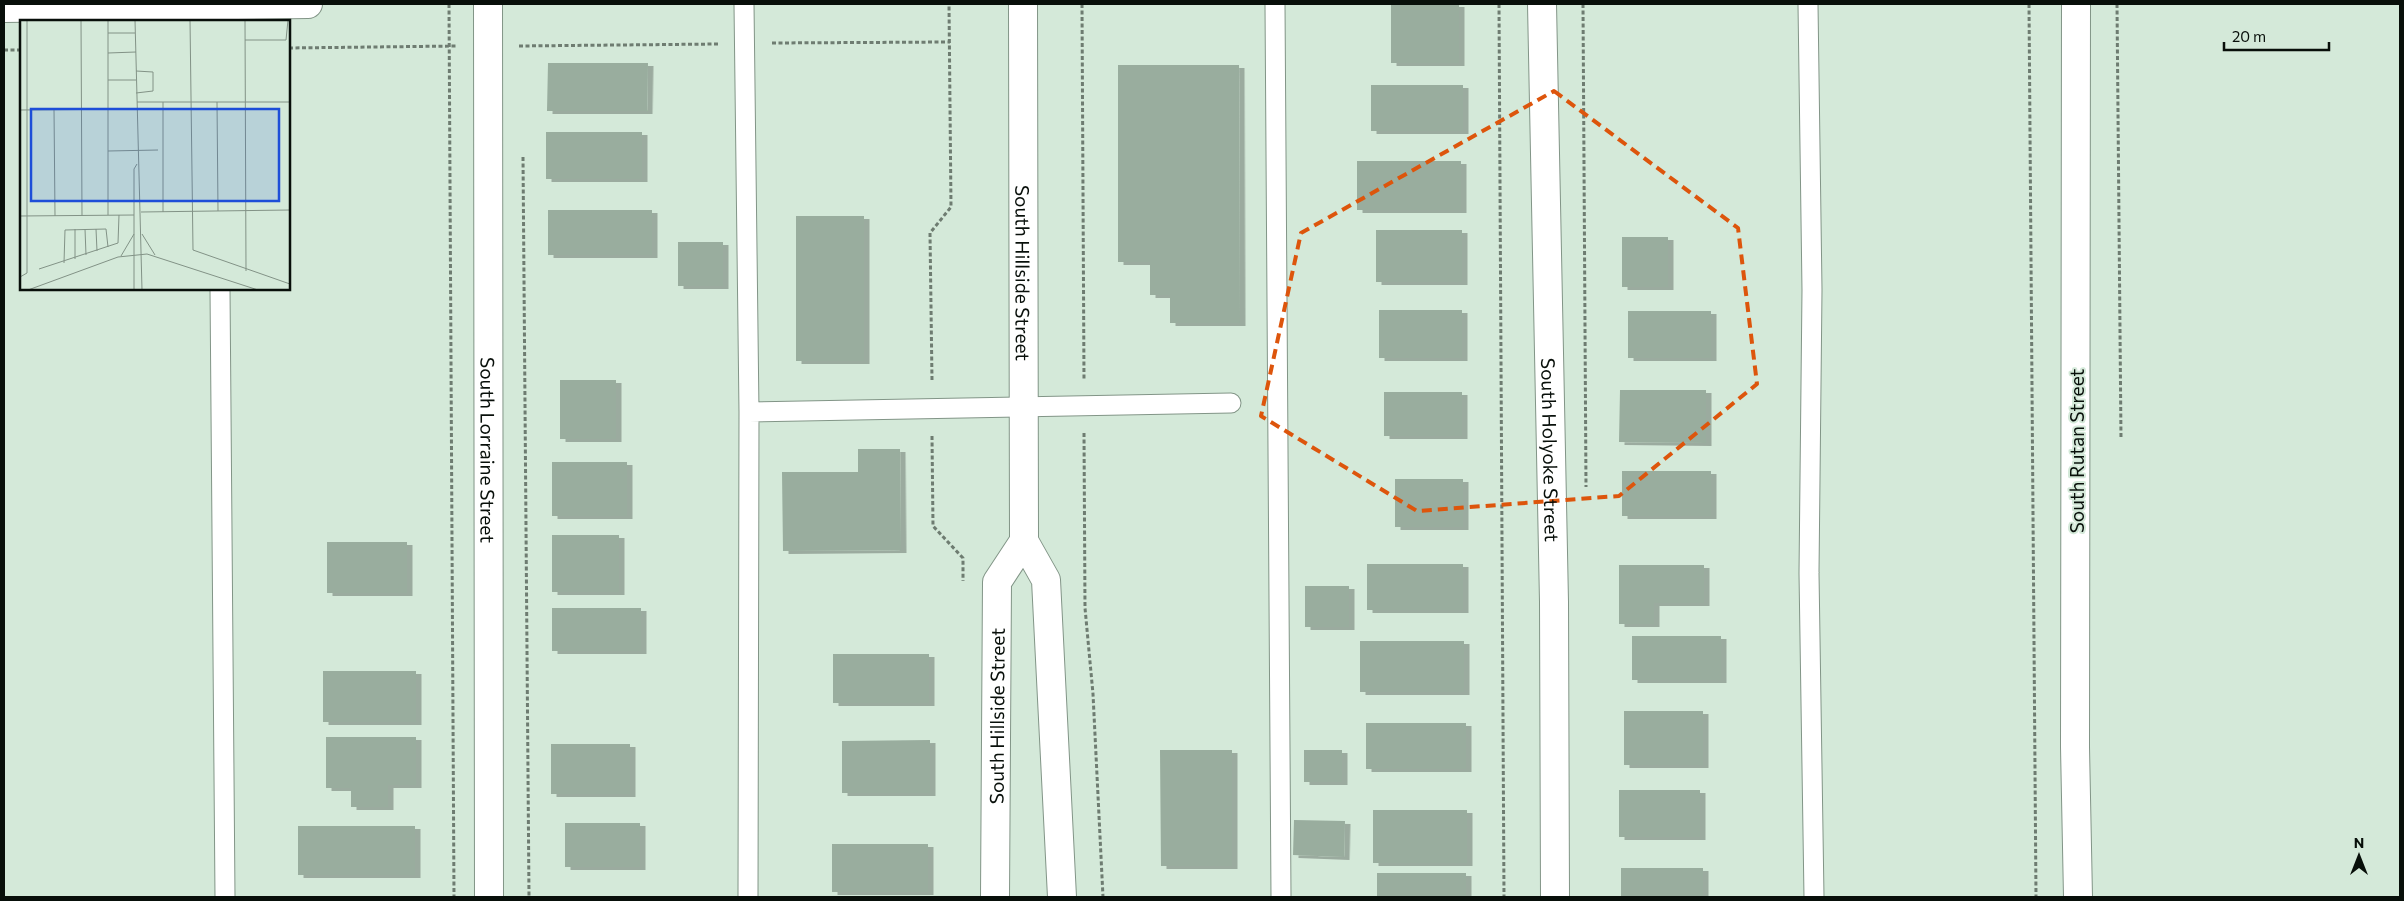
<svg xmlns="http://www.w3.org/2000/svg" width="2404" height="901" viewBox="0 0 2404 901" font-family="Commissioner,sans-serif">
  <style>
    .building { fill: #99ad9e; filter: url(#shadow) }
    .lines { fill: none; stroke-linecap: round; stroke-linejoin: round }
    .lane-casing { stroke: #829587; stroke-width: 21 }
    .street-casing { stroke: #829587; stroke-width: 30 }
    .secondary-casing { stroke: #829587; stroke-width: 30 }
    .path { stroke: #6e7c71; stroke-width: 3; stroke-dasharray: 4 2.5; stroke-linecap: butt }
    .lane { stroke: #fff; stroke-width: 19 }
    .street { stroke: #fff; stroke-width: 28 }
    .secondary { stroke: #fff; stroke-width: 28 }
    .marked { fill: none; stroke: #dd550c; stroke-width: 4; stroke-dasharray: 10 6; stroke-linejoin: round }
    .labels { text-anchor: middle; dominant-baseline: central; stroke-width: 4; stroke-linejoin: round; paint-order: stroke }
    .street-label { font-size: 19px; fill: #080f0a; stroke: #d4e9d9 }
    .inset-road { fill: none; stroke: #829286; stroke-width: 1 }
    .view { fill: #1d4ed8; fill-opacity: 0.15; stroke: #1d4ed8; stroke-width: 2.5 }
    .inset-edge { fill: none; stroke: #080f0a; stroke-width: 2.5 }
  </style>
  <defs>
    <filter id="shadow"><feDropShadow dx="5.5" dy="3" stdDeviation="0" flood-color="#0004"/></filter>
  </defs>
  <rect width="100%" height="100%" fill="#d4e9d9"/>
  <path class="building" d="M1391,4H1459V63H1391Z
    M548,63H648L647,111H547Z
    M1118,65H1239L1240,323H1170V295H1150V262H1118Z
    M1371,85H1463V131H1371Z
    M546,132H642V179H546Z
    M1357,161H1461V210H1357Z
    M548,210H652V255H548Z
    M796,216H864V361H796Z
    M1376,230H1462V282H1376Z
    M1622,237H1668V287H1622Z
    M678,242H723V286H678Z
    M1379,310H1462V358H1379Z
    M1628,311H1711V358H1628Z
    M560,380H616V439H560Z
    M1620,390H1706V443L1619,442Z
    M1384,392H1462V436H1384Z
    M858,449H900L901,550L783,551L782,472H858Z
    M552,462H627V516H552Z
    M1622,471H1711V516H1622Z
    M1395,479H1463V527H1395Z
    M552,535H619V592H552Z
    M327,542H407V593H327Z
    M1367,564H1463V610H1367Z
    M1619,565H1704V603H1654V624H1619Z
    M1305,586H1349V627H1305Z
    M552,608H641V651H552Z
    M1632,636H1721V680H1632Z
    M1360,641H1464V692H1360Z
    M833,654H929V703H833Z
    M323,671H416V722H323Z
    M1624,711H1703V765H1624Z
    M1366,723H1466V769H1366Z
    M326,737H416V785H388V807H351V788H326Z
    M930,740V793H842V741Z
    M551,744H630V794H551Z
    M1160,750H1232V866H1161Z
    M1304,750H1342V782H1304Z
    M1619,790H1700V837H1619Z
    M1373,810H1467V863H1373Z
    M1294,820L1345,821L1344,857L1293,855Z
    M565,823H640V867H565Z
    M298,826H415V875H298Z
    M832,844H928V892H832Z
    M1621,868H1703V897H1621Z
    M1377,873H1466V897H1377Z"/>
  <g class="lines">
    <defs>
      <path id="lane" d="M744,4L749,412L748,897
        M1275,4L1281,897
        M1808,4L1812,290L1809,573L1814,897
        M220,289L225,897
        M749,412L1231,403"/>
      <g id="street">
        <path id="s1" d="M488,4L489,897"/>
        <path id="s2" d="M1542,4L1554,602L1555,897"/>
        <path d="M2076,4L2075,747L2078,897"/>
        <path d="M4,8L308,4"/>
      </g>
      <g id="secondary">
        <path id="s3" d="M1023,4L1024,541L1046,580L1062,897"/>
        <path id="s4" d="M995,897L997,582L1024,541"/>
      </g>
    </defs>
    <use href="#lane" class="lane-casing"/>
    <use href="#street" class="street-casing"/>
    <use href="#secondary" class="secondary-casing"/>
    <path class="path" d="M449,4L454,897
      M1082,4L1084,380
      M1499,4L1504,897
      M1583,4L1586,487
      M2029,4L2036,897
      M2117,4L2121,439
      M772,43L950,42
      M519,46L718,44
      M289,48L456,46
      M4,50H21
      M523,157L529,897
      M932,380L930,233L951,207L949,4
      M1084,433L1085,608L1093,694L1103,897
      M932,436L933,526L963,558V581"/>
    <use href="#lane" class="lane"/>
    <use href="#street" class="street"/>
    <use href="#secondary" class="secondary"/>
  </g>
  <path class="marked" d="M1554,91L1738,228L1757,384L1619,496L1417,511L1261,416L1301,233Z"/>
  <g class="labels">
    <g class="street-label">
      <text stroke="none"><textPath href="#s3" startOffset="269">South Hillside Street</textPath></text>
      <text stroke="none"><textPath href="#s2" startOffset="446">South Holyoke Street</textPath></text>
      <text stroke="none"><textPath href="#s1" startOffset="446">South Lorraine Street</textPath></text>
      <text transform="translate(2076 451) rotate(-90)">South Rutan Street</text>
      <text stroke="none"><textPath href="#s4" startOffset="181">South Hillside Street</textPath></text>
    </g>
  </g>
  <g transform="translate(20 20)">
    <rect width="270" height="270" fill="#d4e9d9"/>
    <path class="inset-road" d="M61,0L62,196M88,0V195M115,0L122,270M170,0L173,230L270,264M225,0L226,251M88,13H115M225,20H266L268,0M88,33L116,32M116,51L133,52V71L116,73M88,60H116M117,82H270M143,82V192M197,82L198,191M34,89L35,196M0,90L117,89M88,131L138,130M121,192L270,190M0,196L114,195M55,209V239M65,209L66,235M76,209L77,231M122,214L135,235M101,236L114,214M44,243L45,210L86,209L88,227M19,249L98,223L99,195M0,257L7,253V0M8,270L98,237L127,234L238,270M114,270V149L117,144"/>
    <path class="view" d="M11,89H259V181H11Z"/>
    <rect width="270" height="270" class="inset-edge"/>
  </g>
  <rect width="2404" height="901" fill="none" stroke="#080f0a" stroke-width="10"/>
  <g transform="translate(2359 856)" stroke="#d4e9d9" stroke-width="4" paint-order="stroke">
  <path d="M0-4L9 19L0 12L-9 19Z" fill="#080f0a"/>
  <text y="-8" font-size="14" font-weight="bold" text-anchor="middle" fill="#080f0a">N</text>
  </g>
  <path d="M2224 42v8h105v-8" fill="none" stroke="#080f0a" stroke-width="2.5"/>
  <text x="2232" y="42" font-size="15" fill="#080f0a" stroke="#d4e9d9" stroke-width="4" paint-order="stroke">20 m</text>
</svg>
